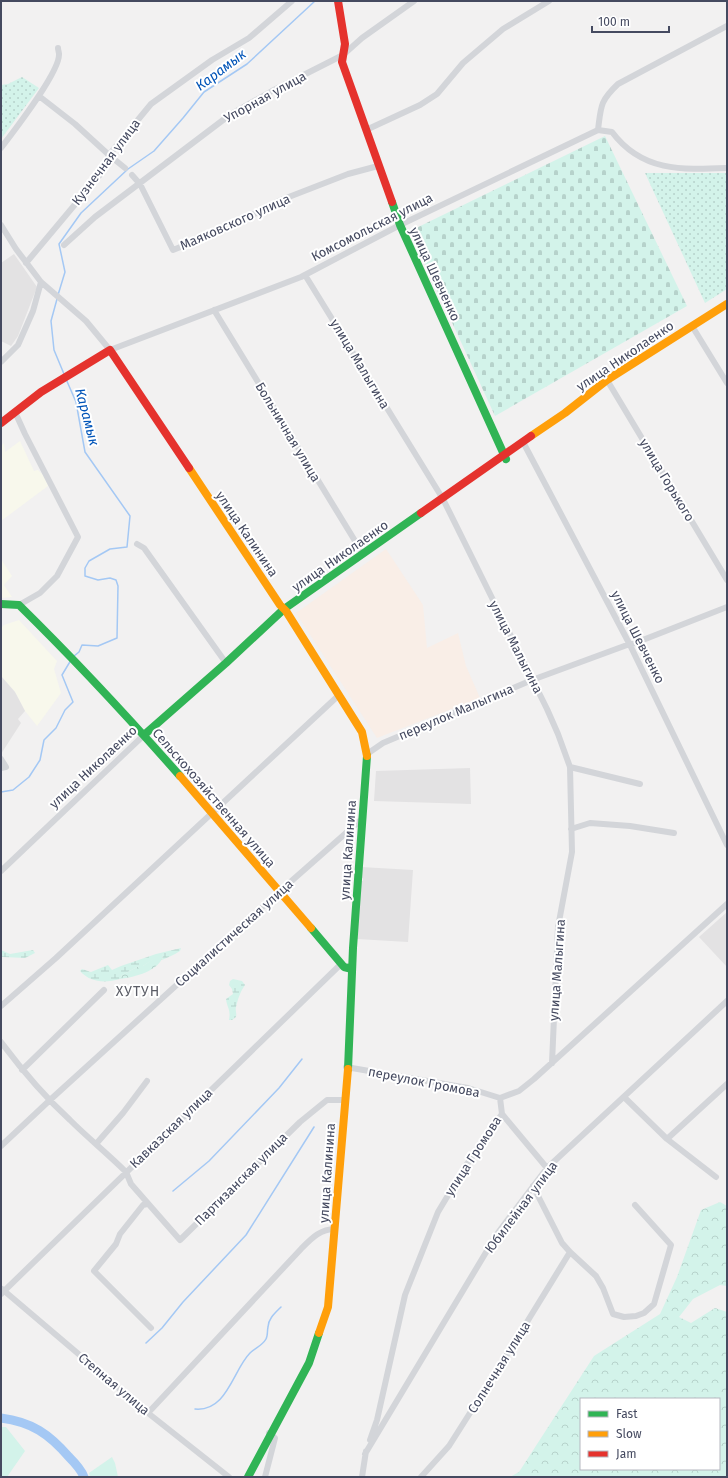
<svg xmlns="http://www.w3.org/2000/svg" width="728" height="1478" viewBox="0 0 728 1478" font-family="'Fira Sans',sans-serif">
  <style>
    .commercial { fill: #f8f8ec }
    .education { fill: #e3e2e3 }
    .medical { fill: #f9eee7 }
    .grass { fill: #d3f3ea }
    .forest { fill: url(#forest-crowns); fill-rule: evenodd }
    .wetland { fill: url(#wetland-marsh) }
    .cemetery { fill: url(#cemetery-stones) }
    .park { fill: url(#park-dots) }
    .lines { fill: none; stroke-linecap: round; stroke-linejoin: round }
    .stream { stroke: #a4c8f4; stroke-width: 1.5 }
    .river { stroke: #a4c8f4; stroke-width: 9 }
    .street { stroke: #d3d5d9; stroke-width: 6 }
    .fast { stroke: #30b455; stroke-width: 8 }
    .slow { stroke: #ff9f0a; stroke-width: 8 }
    .jam { stroke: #e5322d; stroke-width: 8 }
    .labels { text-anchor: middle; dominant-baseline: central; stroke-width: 4; stroke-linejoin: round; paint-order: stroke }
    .street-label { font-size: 13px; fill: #454a60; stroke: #fff }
    .water-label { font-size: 14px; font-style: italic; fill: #0054b8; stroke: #fff }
    .neighbourhood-label { font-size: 14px; letter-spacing: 1px; fill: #5b5d66; stroke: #fff }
  </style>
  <defs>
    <pattern id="forest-crowns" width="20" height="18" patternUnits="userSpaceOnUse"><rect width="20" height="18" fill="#d3f3ea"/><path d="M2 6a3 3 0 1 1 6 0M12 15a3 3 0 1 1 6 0" fill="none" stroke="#b6d2cb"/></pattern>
    <pattern id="wetland-marsh" width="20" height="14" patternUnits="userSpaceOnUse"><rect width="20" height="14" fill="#d3f3ea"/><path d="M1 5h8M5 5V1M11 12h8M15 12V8" fill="none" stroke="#b6d2cb"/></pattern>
    <pattern id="cemetery-stones" width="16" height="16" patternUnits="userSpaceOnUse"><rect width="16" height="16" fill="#d3f3ea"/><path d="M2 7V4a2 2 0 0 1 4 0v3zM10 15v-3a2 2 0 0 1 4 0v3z" fill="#b6d2cb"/></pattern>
    <pattern id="park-dots" width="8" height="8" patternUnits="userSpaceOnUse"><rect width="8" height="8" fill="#d3f3ea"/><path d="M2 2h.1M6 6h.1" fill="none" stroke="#b6d2cb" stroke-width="1.8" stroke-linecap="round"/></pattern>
  </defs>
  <rect width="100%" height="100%" fill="#f2f1f1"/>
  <path class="commercial" d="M20,441L34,471L38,470L43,475L48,486L1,521V446L4,443L5,452Z
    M1,559L12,576L4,585L12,597L1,598Z
    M19,620L57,661L54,669L61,693L37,726L25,711L15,692L1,676V628L4,625Z"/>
  <path class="education" d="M14,254L37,287L18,336L11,346L1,341V263Z
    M1,676L15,692L25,711L18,719L21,723L1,754Z
    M470,768L471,804L374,801L376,771Z
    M361,867L413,870L408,942L357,939L360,881H363V878H360Z
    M727,912V967L699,937Z"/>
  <path class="medical" d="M386,549L423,605L427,648L458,633L466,666L480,698L377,738L296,613Z"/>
  <path class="grass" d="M1,1427H6L25,1451L7,1477H1Z
    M112,1457L115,1463L118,1477H90L89,1473Z"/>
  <path class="forest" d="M162,953L163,956C159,971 135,977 120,979L122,975L139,966H143Z
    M720,1202L727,1206V1286L720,1285L693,1299L679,1317L691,1323L715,1308L727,1312V1477H510L519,1472L594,1356L660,1314L677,1277L701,1210ZM581,1399H719V1469H581Z"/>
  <path class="wetland" d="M181,948L180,951C174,955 168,957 162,960L163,956L162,954L143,966H139L122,975L120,979C105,983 91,983 80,971L82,969L91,972L108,965L112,970L121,966L156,954Z
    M1,950L10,954L33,950L35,953L25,958L3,957H1Z
    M233,979L242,981L245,985C240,992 238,999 236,1007C235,1010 237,1013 236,1017L232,1020H229C231,1009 227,1008 226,999L233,994L232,989L229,985L230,981Z"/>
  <path class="cemetery" d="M605,136L687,306L495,416L410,231Z"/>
  <path class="park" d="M22,77L39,88L1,139V85L8,84Z
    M645,173H727V289L705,303Z"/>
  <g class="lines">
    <path class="stream" d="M58,295L65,272L59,244L81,213L128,169L154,151L183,118L204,92L247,64L315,1
      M57,299L51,321L54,350L64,374
      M66,379L76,402L85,452L130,516L127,547L110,549L89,561L85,568V576L98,580L110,578L116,580L118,586L117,638L98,646L82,645L79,652L74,656
      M1,792L13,790L29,777L40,760L44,740L56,728L65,710L73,702L62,675L71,660
      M173,1191L209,1161L279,1088L302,1059
      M146,1343L162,1328L183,1302L246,1235L314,1127
      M195,1409C227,1412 233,1370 250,1353C255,1348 262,1346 266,1339C268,1336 267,1331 268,1327C268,1319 275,1313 281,1307"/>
    <path class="river" d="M1,1418C32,1422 49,1434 69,1457C75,1463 81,1469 84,1477"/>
    <path class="street" d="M39,96L75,124L109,155L125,168
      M366,130L420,105L437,94L463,63L503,29L549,1
      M598,130L612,132C642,172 682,170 727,168
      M1,148C13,132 60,72 59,54C59,52 58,50 58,48
      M132,175L140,184L173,250L227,228L281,200L348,174L378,166
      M1,225L16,249L41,282L86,321L110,350L301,277L400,225L598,130C601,106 600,101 618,84L727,26
      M64,245L95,217L231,114L272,91L343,55L362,38L414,1
      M26,263L103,171L109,155L151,104L212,60L249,38L292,1
      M305,275L443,499L547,709L558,734L570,767L572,852L558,927L552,1063
      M214,310L363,554
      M692,326L727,383
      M1,362L18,345L33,311L41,282
      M607,380L727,580
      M15,412L25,434L78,537L57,576L40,593L19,605
      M523,442L630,645L727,845
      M137,544L144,548L226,663
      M367,754L383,743L532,680L627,645H630L727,607
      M1,759L6,767L1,768
      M570,767L640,784
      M571,829L590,823L630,826L674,833
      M1,871L144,735
      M1,1006L56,958L339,695
      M1,1042C22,1070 44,1096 70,1120C88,1138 108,1154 126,1172L131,1184L180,1240L300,1122L327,1100H344
      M346,1067L468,1088L500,1098
      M22,1070L104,990
      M624,1097L667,1139L716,1177
      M500,1098L519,1091L534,1079L727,904
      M502,1114L547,1168
      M667,1139L727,1084
      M96,1144L123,1113L147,1081
      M1,1146L50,1100L279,892L363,818
      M533,1186L562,1243L570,1252L596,1276L603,1288L613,1314L624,1317L636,1316L644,1313L654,1304L671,1245L635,1205
      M147,1204L143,1205L120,1234L116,1244L94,1271L151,1328
      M2,1289L148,1413L229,1477
      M1,1294L341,964
      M148,1413L301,1249C311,1239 320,1229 335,1229
      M370,1440L377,1420L405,1295L438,1212L465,1167L502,1114L500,1098
      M365,1454L497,1234L547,1168L727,1001
      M265,1477L275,1438L269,1433
      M362,1477L366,1451
      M421,1477L449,1446L503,1361L570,1252"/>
    <path class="fast" d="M392,202L400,225L506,459
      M1,604L19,605C75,660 128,717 180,776
      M144,735L226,663L284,609L421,513
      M311,928L344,967L352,969
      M348,1069L353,948L367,756
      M248,1477L309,1363L319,1333"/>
    <path class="slow" d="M531,436L565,413L607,380L727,304
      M189,468L280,605L286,611L362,732L367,756
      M180,776L311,928
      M319,1333L328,1307L348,1069"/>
    <path class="jam" d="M338,1L345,44L342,62L392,202
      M1,423L41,392L110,350L189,468
      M421,513L531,436"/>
  </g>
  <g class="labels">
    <g class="street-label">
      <text transform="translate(265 97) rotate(-29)">Упорная улица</text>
      <text transform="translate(106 162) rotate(-53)">Кузнечная улица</text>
      <text transform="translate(235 222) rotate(-24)">Маяковского улица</text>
      <text transform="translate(372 227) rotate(-27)">Комсомольская улица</text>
      <text transform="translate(435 274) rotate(65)">улица Шевченко</text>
      <text transform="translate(625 356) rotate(-34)">улица Николаенко</text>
      <text transform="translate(360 364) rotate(59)">улица Малыгина</text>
      <text transform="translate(288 432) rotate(59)">Больничная улица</text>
      <text transform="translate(667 480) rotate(59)">улица Горького</text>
      <text transform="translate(247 534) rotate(56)">улица Калинина</text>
      <text transform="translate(340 556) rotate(-35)">улица Николаенко</text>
      <text transform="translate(638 637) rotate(63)">улица Шевченко</text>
      <text transform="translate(516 647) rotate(63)">улица Малыгина</text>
      <text transform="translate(456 712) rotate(-23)">переулок Малыгина</text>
      <text transform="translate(93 767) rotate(-43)">улица Николаенко</text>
      <text transform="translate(214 798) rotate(49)">Сельскохозяйственная улица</text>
      <text transform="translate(348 850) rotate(-86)">улица Калинина</text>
      <text transform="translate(234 933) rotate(-42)">Социалистическая улица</text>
      <text transform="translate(557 970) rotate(-86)">улица Малыгина</text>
      <text transform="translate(424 1082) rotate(11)">переулок Громова</text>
      <text transform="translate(171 1128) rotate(-44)">Кавказская улица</text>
      <text transform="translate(473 1156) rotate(-57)">улица Громова</text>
      <text transform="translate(327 1173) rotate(-86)">улица Калинина</text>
      <text transform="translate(241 1179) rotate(-45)">Партизанская улица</text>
      <text transform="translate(521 1207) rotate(-53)">Юбилейная улица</text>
      <text transform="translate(499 1367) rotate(-58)">Солнечная улица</text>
      <text transform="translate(114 1384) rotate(40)">Степная улица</text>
    </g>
    <g class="water-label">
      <text transform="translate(221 70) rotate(-37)">Карамык</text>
      <text transform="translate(87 417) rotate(75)">Карамык</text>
    </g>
    <g class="neighbourhood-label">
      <text x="138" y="991">ХУТУН</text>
    </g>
  </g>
  <rect width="728" height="1478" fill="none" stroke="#454a60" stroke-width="4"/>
  <rect x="580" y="1398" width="140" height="72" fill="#ffffff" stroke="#b5b7bf"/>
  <rect x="588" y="1411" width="20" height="6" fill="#30b455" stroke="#b5b7bf"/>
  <text x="616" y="1418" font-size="12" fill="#454a60">Fast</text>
  <rect x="588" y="1431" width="20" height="6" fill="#ff9f0a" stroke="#b5b7bf"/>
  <text x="616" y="1438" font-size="12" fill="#454a60">Slow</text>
  <rect x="588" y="1451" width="20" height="6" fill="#e5322d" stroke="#b5b7bf"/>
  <text x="616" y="1458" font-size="12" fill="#454a60">Jam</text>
  <path d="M592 26v6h77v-6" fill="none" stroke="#454a60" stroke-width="2"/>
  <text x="598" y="26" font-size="12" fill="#454a60" stroke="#ffffff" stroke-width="3" paint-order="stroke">100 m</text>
</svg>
